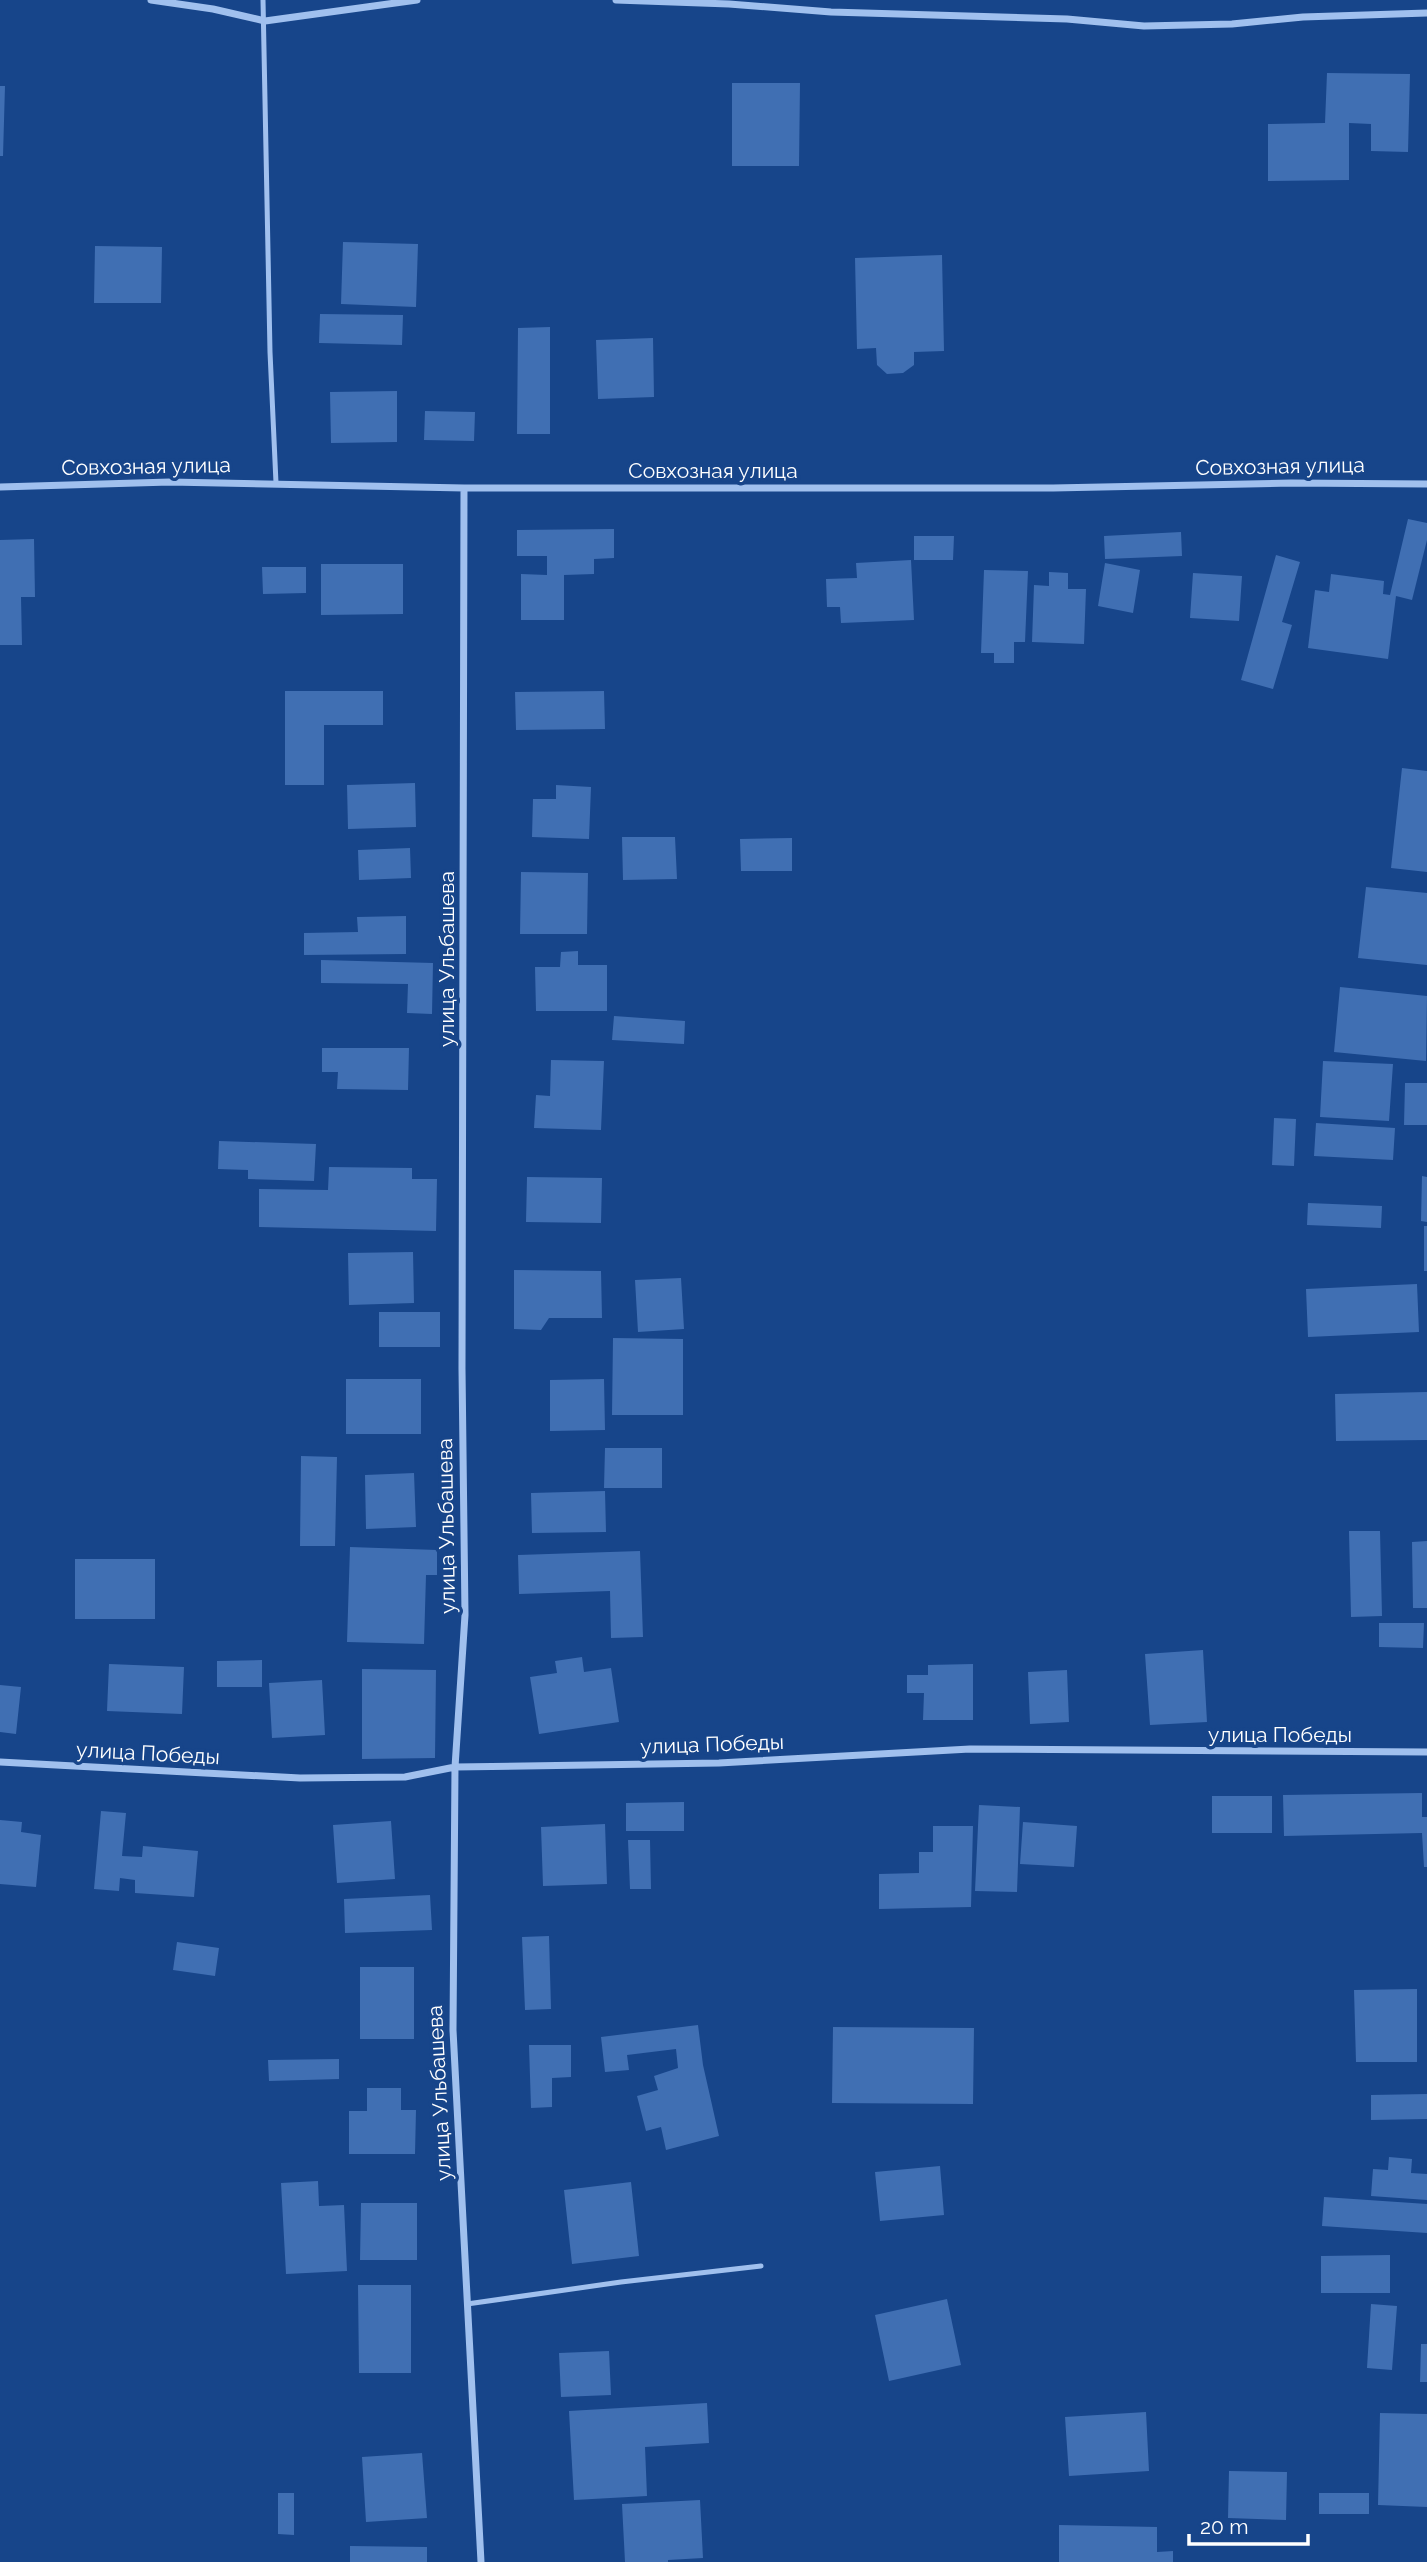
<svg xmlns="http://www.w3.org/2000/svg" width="1427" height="2562" viewBox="0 0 1427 2562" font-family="Raleway,sans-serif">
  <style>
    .building { fill: #406fb3 }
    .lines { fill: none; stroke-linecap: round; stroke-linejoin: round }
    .lane { stroke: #a0c0ee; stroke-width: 5 }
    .street { stroke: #a0c0ee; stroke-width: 7 }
    .labels { text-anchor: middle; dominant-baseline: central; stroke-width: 7; stroke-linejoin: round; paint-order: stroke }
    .street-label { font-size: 21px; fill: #fff; stroke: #17458a }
  </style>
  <rect width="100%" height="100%" fill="#17458a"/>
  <path class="building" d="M1327,73L1410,74L1408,152L1371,151V124L1349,123V180L1268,181V124L1325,123Z
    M732,83H800L799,166H732Z
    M0,86H5L3,156H0Z
    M343,242L418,244L416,307L341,304Z
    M95,246L162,247L161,303H94Z
    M942,255L944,351L914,352V365L903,373L887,374L877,365L876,348L857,349L855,258Z
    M320,314L403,315L402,345L319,343Z
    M550,327V434H517L518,328Z
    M653,338L654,397L598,399L596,340Z
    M397,391V442L331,443L330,392Z
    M425,411L475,412L474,441L424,440Z
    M1408,519L1427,523V540L1412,600L1396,596L1388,659L1308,648L1315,590L1329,592L1331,574L1384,581L1383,594L1390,595Z
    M614,529V558L594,559V574L564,575V620H521V574L547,575V556H517V530Z
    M1181,532L1182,556L1105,559L1104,536Z
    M914,536H954L953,560H914Z
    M34,539L35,597H21L22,645H0V540Z
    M1276,555L1300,562L1282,622L1292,625L1273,689L1241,680Z
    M911,560L914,620L841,623L840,607H827L826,579L857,578L856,563Z
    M1105,563L1140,570L1133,613L1098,606Z
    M321,564H403V614L321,615Z
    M262,567H306V593L263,594Z
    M984,570L1028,571L1025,642H1014V663H994V653H981Z
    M1049,572L1068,573V589H1086L1084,644L1032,642L1034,585L1049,586Z
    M1193,573L1242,576L1239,621L1190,618Z
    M285,691H383V725H324V785H285Z
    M604,691L605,729L516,730L515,692Z
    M1402,768L1427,771V872L1391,868Z
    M415,783L416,827L348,829L347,785Z
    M556,785L591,787L589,839L532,837L533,799H556Z
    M622,837H675L677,879L623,880Z
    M792,838V871H741L740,839Z
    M410,848L411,878L359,880L358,850Z
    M521,872L588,873L587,934H520Z
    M1366,887L1427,893V965L1358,958Z
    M406,916V954L304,955V933L358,932L357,917Z
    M578,951V965H607V1011H536L535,967H560L561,952Z
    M321,960L433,963L432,1014L407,1013L408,984L321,983Z
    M1340,987L1427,996L1426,1061L1334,1052Z
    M614,1016L685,1021L684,1044L612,1040Z
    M322,1048H409L408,1090L337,1089L338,1072H322Z
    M551,1060L604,1061L601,1130L534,1128L536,1095L550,1096Z
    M1323,1061L1393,1064L1389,1121L1320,1117Z
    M1405,1083H1427V1125H1404Z
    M1274,1118L1296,1119L1294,1166L1272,1165Z
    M1316,1123L1395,1128L1393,1160L1314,1156Z
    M219,1141L316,1144L314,1181L248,1179V1170L218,1169Z
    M329,1167L412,1168V1179H437L436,1231L259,1227V1189L328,1190Z
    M1422,1176L1427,1177V1222L1421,1221Z
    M527,1177L602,1178L601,1223L526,1222Z
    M1308,1203L1382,1206L1381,1228L1307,1225Z
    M1424,1226H1427V1271H1424Z
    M413,1252L414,1303L349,1305L348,1253Z
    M514,1270L601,1271L602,1318H549L541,1330L514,1329Z
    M681,1278L684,1329L638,1332L635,1280Z
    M1417,1284L1419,1332L1308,1337L1306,1289Z
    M379,1312H440V1347H379Z
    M613,1338L683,1339V1415H612Z
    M346,1379H421V1434H346Z
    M604,1379L605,1430L550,1431V1380Z
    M1427,1392V1440L1336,1441L1335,1394Z
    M605,1448H662V1488H604Z
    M301,1456L337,1457L335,1546H300Z
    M414,1473L416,1527L366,1529L365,1475Z
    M605,1491L606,1532L532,1533L531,1493Z
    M1349,1531H1380L1382,1616L1351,1617Z
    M1427,1541V1608H1413L1412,1542Z
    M350,1547L437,1550V1575H426L424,1644L347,1642Z
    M640,1551L643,1637L611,1638L610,1591L519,1594L518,1555Z
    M75,1559H155V1619H75Z
    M1379,1623H1424L1423,1648L1379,1647Z
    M1203,1650L1207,1722L1150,1725L1145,1654Z
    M582,1657L584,1672L611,1668L619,1722L539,1734L530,1677L557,1673L555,1661Z
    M262,1660V1687H217V1661Z
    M109,1664L184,1667L182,1714L107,1711Z
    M973,1664V1720H923L924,1693H907V1675H928V1665Z
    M362,1669L436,1670L435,1758L362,1759Z
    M1067,1670L1069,1722L1030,1724L1028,1672Z
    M322,1680L325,1735L272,1738L269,1683Z
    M0,1685L21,1687L16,1734L0,1732Z
    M1422,1793V1817H1427V1867H1424L1422,1833L1284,1836L1283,1795Z
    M1212,1796H1272V1833H1212Z
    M684,1802V1831H626V1803Z
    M979,1805L1020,1807L1017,1892L975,1891Z
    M101,1811L126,1813L122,1856L142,1857L143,1846L198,1851L194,1897L135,1893V1880L120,1878L119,1891L94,1889Z
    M0,1820L22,1822L21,1832L41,1835L36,1887L0,1884Z
    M391,1821L395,1879L337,1883L333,1825Z
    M1023,1822L1077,1826L1074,1867L1020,1864Z
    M605,1824L607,1884L543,1886L541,1827Z
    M933,1826H973L971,1907L879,1909V1874L919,1873V1852H933Z
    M628,1840H650L651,1889H630Z
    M430,1895L432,1930L345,1933L344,1899Z
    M549,1936L551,2009L525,2010L522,1937Z
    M177,1942L219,1948L215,1976L173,1970Z
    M360,1967H414V2039H360Z
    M1417,1989V2062H1356L1354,1990Z
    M698,2025L703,2065L719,2136L666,2150L661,2127L646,2131L637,2096L658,2090L654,2076L678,2068L676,2049L627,2055L629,2070L605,2072L601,2037Z
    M833,2027L974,2028L973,2104L832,2103Z
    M529,2045H571V2077L552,2078V2107L531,2108Z
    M339,2059V2079L269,2081L268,2060Z
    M367,2088H401V2110H416L415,2154H349V2111H367Z
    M1427,2094V2119L1371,2120V2095Z
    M1389,2157L1412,2159L1411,2173L1427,2174V2200L1371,2196L1373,2169L1388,2170Z
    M940,2166L944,2215L880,2221L875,2172Z
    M318,2181L319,2206L344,2205L347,2271L286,2274L281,2183Z
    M631,2182L639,2256L572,2264L564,2190Z
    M1324,2197L1427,2204V2233L1322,2226Z
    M361,2203H417V2260H360Z
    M1390,2255V2293H1321V2256Z
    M358,2285H411V2373H359Z
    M947,2299L961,2365L889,2381L875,2315Z
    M1371,2304L1397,2306L1392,2370L1367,2368Z
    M1421,2344H1427V2382H1420Z
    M609,2351L611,2395L561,2397L559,2353Z
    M707,2403L709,2443L645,2447L647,2496L574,2500L569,2411Z
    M1146,2412L1149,2471L1069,2476L1065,2417Z
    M1380,2413L1427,2414V2507L1378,2505Z
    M422,2453L427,2518L366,2522L362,2457Z
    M1229,2471L1287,2472L1286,2520L1228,2518Z
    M278,2493H294V2535L278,2534Z
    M1319,2493H1369V2514H1319Z
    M700,2500L703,2558L668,2560V2562H625L622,2504Z
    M1059,2525L1157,2527V2552L1173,2551V2562H1059Z
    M350,2546L427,2547V2562H350Z"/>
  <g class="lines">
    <path class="lane" d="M263,0L270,352L276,483
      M467,2304L621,2282L761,2266"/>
    <path class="street" d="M151,0L213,9L265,21L417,0
      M616,0L729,4L831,12L1067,19L1144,26L1232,24L1303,17L1427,13
      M0,487L170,482L464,488H1053L1291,483L1427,484
      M464,488L462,1369L465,1615L455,1767L453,2030L481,2562
      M0,1762L300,1778L405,1777L455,1767L719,1763L970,1749L1427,1752"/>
  </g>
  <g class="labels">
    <g class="street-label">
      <text transform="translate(146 466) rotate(-1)">Совхозная улица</text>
      <text transform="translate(1280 466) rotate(-1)">Совхозная улица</text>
      <text x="713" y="470">Совхозная улица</text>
      <text transform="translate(446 959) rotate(-90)">улица Ульбашева</text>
      <text transform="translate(446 1526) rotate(-91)">улица Ульбашева</text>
      <text x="1280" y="1734">улица Победы</text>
      <text transform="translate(712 1744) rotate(-2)">улица Победы</text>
      <text transform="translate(148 1753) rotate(3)">улица Победы</text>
      <text transform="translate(439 2093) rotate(-93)">улица Ульбашева</text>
    </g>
  </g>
  <path d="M1189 2534v10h119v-10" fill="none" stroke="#ffffff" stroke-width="3.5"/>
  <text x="1200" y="2534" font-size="21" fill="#ffffff" stroke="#17458a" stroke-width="5" paint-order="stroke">20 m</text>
</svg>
